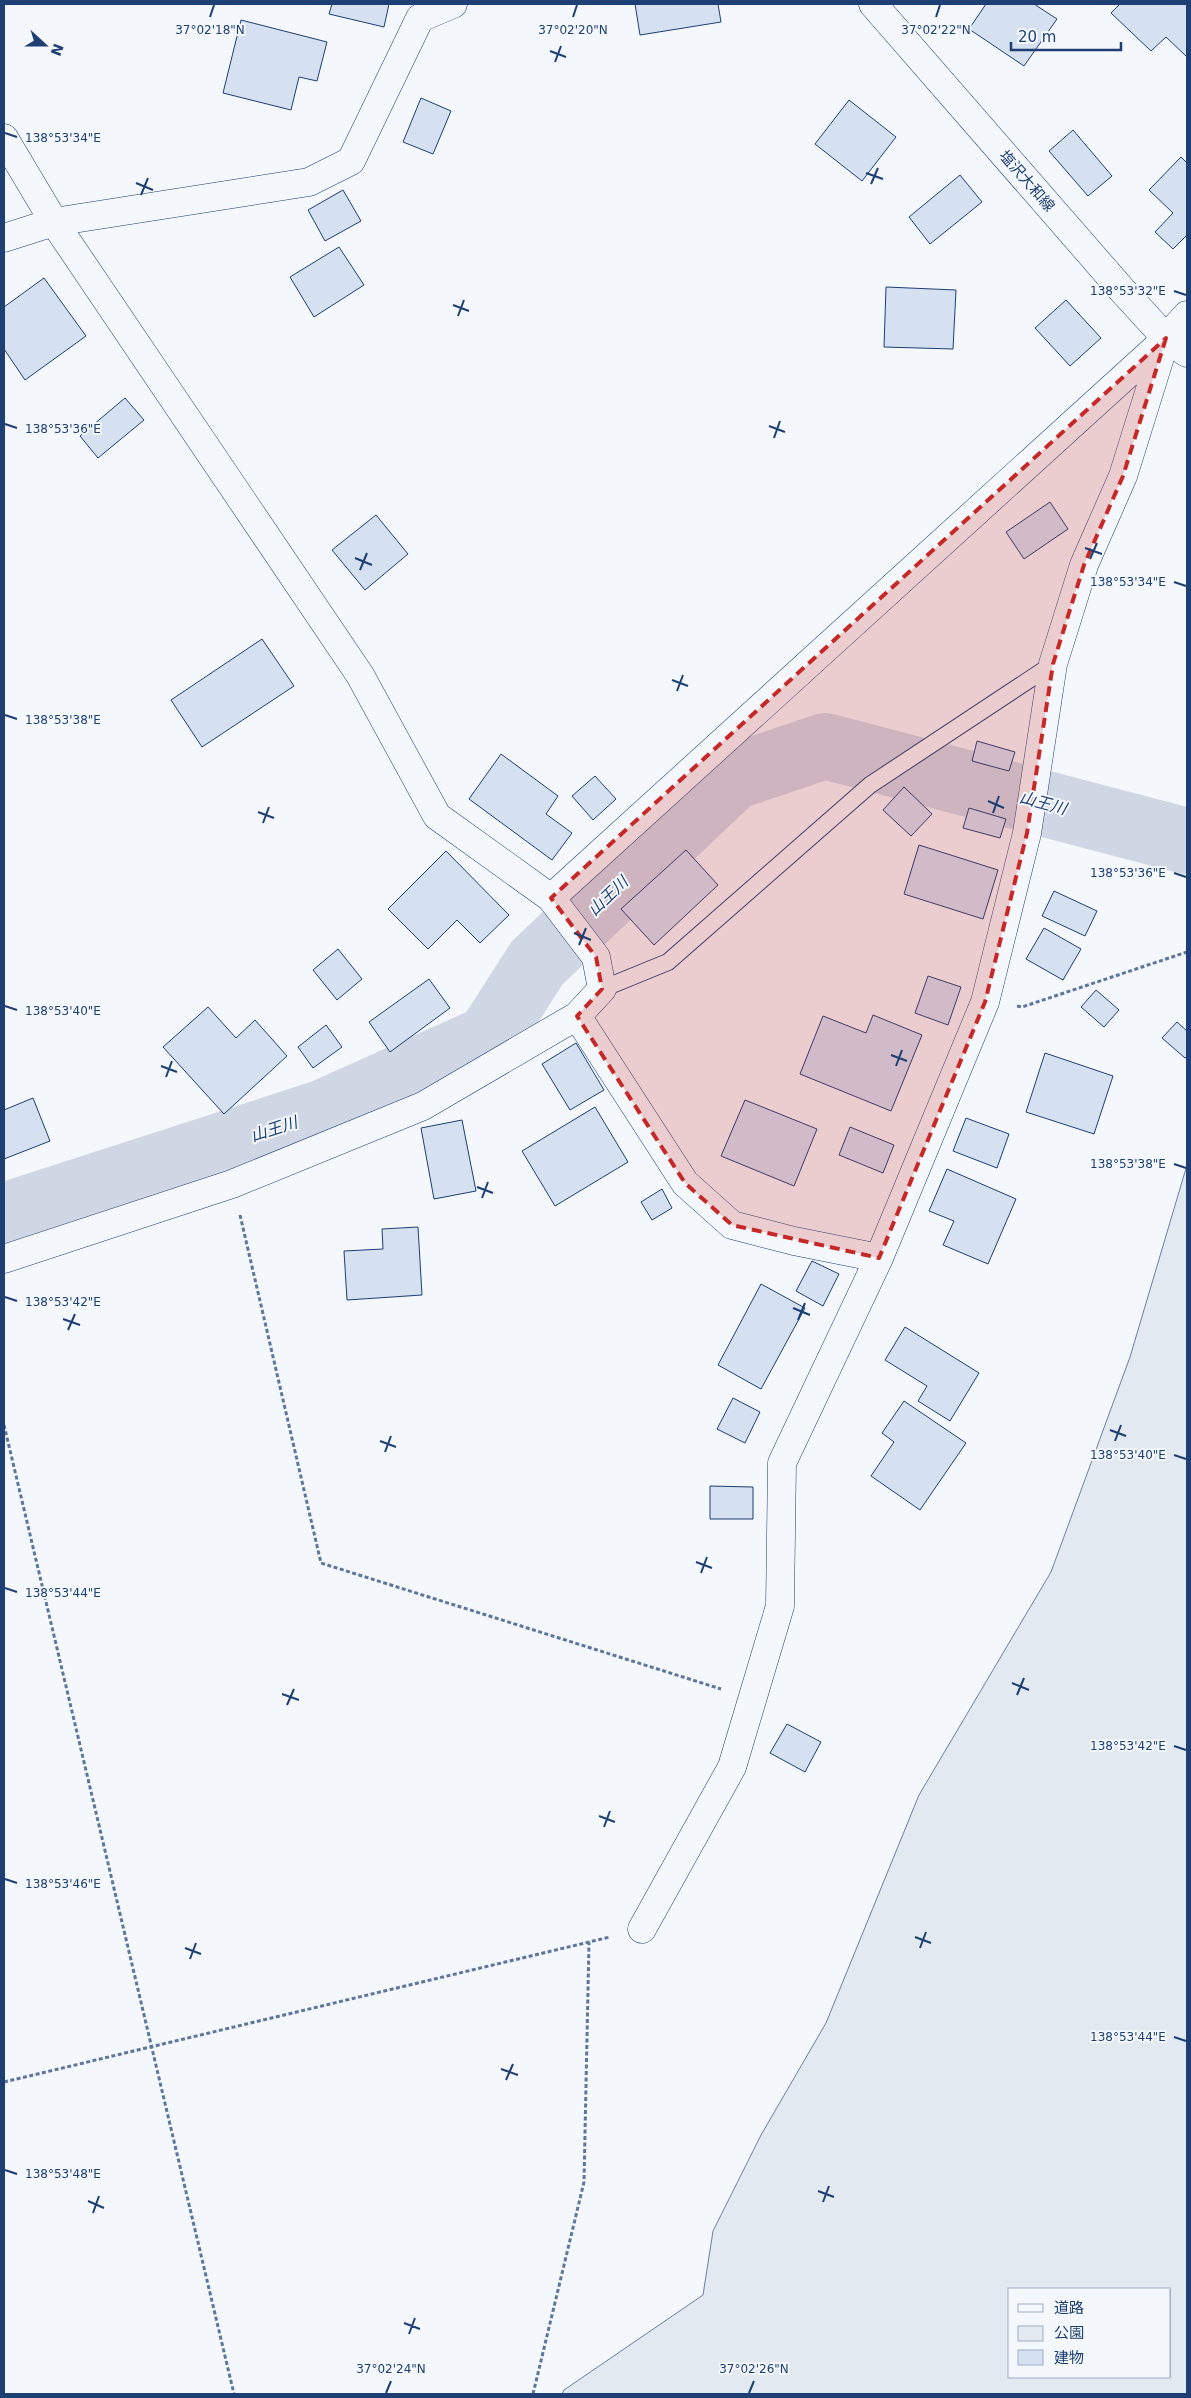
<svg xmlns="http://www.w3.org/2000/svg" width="1191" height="2398" viewBox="0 0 1191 2398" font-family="'DejaVu Sans','Noto Sans JP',sans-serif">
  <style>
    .green { fill: #e3e9f0; stroke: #687fa3; fill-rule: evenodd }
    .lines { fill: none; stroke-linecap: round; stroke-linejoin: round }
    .river { stroke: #cfd7e4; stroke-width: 66 }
    .building { fill: #d5e0f0; stroke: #1d3f73 }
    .service-casing { stroke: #1d3f73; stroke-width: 18 }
    .minor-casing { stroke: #1d3f73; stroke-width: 29 }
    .tertiary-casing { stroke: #1d3f73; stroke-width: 29 }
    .primary-casing { stroke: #1d3f73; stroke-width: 29 }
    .path { stroke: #5e769c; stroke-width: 3; stroke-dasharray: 4 2.5; stroke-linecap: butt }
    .service { stroke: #f4f7fb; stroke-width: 16 }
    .minor { stroke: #f4f7fb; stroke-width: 28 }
    .tertiary { stroke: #f4f7fb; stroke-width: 28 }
    .primary { stroke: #f4f7fb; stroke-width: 28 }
    .marked { fill: #c62828; fill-opacity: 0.2; stroke: #c62828; stroke-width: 4; stroke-dasharray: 10 6; stroke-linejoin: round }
    .ticks { fill: none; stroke: #1d3f73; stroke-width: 2 }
    .labels { text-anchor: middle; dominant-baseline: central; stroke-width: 4; stroke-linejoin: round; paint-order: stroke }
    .street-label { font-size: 15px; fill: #1d3f73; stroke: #f4f7fb }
    .water-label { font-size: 16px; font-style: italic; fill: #1d3f73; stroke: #f4f7fb }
    .ticks-label { font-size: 12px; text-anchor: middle; fill: #1d3f73; stroke: #f4f7fb; stroke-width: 4; stroke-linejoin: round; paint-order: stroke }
  </style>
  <rect width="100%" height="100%" fill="#f4f7fb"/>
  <path class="green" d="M1187,1165V2394H562L564,2390L703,2295L713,2231L761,2135L826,2023L919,1795L1051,1572L1130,1357ZM1010,2289H1170V2377H1010Z"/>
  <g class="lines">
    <path class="river" d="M4,1216L322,1113L489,1038L537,963L733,777L825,746L1187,841"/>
  </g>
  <path class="building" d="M332,4H389L384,27L329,14Z
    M635,4H718L721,22L640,35Z
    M986,4H1034L1057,19L1024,66L969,29Z
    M1120,4H1187V57L1166,37L1151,51L1111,13Z
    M241,20L327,42L317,81L299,77L291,110L223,93Z
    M421,98L451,111L433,154L403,142Z
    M849,100L896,137L862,181L815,144Z
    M1073,130L1112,176L1088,196L1049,151Z
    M1181,157L1187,163V235L1173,249L1155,232L1173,213L1149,190Z
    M960,175L982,202L930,244L909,217Z
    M343,190L361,221L325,241L308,210Z
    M339,247L364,285L314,317L290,277Z
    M44,278L86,336L25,380L4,349V307Z
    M886,287L956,290L953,349L884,347Z
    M1066,300L1101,338L1070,366L1035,328Z
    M125,398L144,420L98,458L80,436Z
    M1050,502L1068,529L1024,559L1006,532Z
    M376,515L408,554L365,590L332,550Z
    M262,639L294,686L202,747L171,700Z
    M977,741L1015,752L1009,771L972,761Z
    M501,754L558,796L546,814L572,833L552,860L469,799Z
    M595,776L616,799L593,820L572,796Z
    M904,787L932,814L911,836L883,810Z
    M969,808L1006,819L1000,838L963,828Z
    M919,845L998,870L983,919L904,894Z
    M686,850L718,885L654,945L621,909Z
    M446,851L509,915L480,943L457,920L428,949L388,909Z
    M1054,891L1097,911L1085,936L1042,916Z
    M1044,928L1081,949L1063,980L1026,959Z
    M338,949L362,979L337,1000L313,970Z
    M928,976L961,987L948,1025L915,1013Z
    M429,979L450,1008L390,1052L369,1022Z
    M1096,990L1119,1010L1104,1027L1081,1007Z
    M208,1007L236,1038L255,1020L287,1056L224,1114L163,1047Z
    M873,1015L922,1035L891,1111L800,1074L823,1016L866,1033Z
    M1177,1022L1187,1031V1056L1185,1058L1162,1038Z
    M326,1025L342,1047L313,1068L298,1047Z
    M576,1043L604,1090L570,1110L542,1064Z
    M1045,1053L1113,1076L1094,1134L1026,1112Z
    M33,1098L50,1141L4,1159V1110Z
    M745,1100L817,1129L794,1186L721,1156Z
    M595,1107L628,1162L555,1206L522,1151Z
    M966,1118L1009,1134L997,1168L953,1151Z
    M462,1120L476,1191L434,1199L421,1128Z
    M850,1127L894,1145L883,1173L839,1155Z
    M947,1169L1016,1199L988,1264L943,1245L954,1221L929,1211Z
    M662,1189L672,1208L652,1220L641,1202Z
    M418,1227L422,1295L347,1300L344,1251L383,1249L382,1229Z
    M812,1261L839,1274L823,1306L796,1291Z
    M761,1284L805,1308L761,1389L718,1365Z
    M905,1327L979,1373L950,1421L918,1401L927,1386L885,1360Z
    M733,1398L760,1412L745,1443L717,1429Z
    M904,1401L966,1443L920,1510L871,1476L894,1442L882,1433Z
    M710,1486L753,1487V1519H710Z
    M787,1724L821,1742L805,1772L770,1753Z"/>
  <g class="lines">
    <defs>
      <path id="service" d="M602,989L668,962L870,785L1053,664"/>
      <path id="minor" d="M4,138L54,222L360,675L437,816L551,898L596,957L602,989L577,1016L423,1106L232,1184L4,1259
        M4,238L54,222L309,182L351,161L420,18L453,4
        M551,898L1166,339
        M577,1016L685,1183L732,1225L794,1241L879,1258
        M642,1929L732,1767L780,1606L782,1463L879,1258L985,1002L1027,833L1053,664L1084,565L1123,476L1166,338"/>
      <path id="tertiary" d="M1166,338L1187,315"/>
      <path id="primary" d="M873,4L1122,290L1166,338L1187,353"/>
    </defs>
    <use href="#service" class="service-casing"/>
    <use href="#minor" class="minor-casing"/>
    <use href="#tertiary" class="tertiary-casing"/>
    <use href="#primary" class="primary-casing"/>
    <path class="path" d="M1017,1006L1022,1007L1187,952
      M240,1215L321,1563L721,1689
      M4,1425L234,2394
      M4,2082L610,1937
      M533,2394L584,2182L589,1942"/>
    <use href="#service" class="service"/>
    <use href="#minor" class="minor"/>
    <use href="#tertiary" class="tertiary"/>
    <use href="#primary" class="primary"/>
  </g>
  <path class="marked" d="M1166,338L1123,476L1084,565L1053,664L1027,833L985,1002L879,1258L732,1225L685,1183L577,1016L602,989L596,957L551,898Z"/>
  <path class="ticks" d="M210,17L214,5M573,17L577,5M936,17L940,5M550,51L566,57M555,62L561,46M5,133L17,137M866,173L883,179M136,183L153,190M871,184L878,168M141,195L148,178M1174,291L1186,295M453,305L469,311M458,316L464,300M5,424L17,428M769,426L785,432M774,438L780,421M1085,548L1102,554M355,558L372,565M1090,559L1097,543M360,570L367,553M1174,582L1186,586M672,680L688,686M677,691L683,675M5,715L17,719M988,801L1004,808M258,812L274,818M993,813L999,796M263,823L269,807M1174,873L1186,877M574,933L591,940M579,945L586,928M5,1006L17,1010M891,1055L907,1061M161,1066L177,1072M896,1066L902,1050M166,1077L172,1061M1174,1164L1186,1168M477,1187L493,1193M482,1198L488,1182M5,1297L17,1301M793,1308L810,1315M63,1319L80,1325M798,1320L805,1303M68,1330L75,1314M1110,1430L1126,1436M380,1441L396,1447M1115,1441L1121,1425M385,1452L391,1436M1174,1455L1186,1459M696,1562L712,1568M701,1573L707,1557M5,1588L17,1592M1012,1683L1029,1690M282,1694L299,1700M1017,1695L1024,1678M287,1705L294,1689M1174,1746L1186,1750M599,1816L615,1822M604,1827L610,1811M5,1879L17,1883M915,1937L931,1943M185,1948L201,1954M920,1948L926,1932M190,1959L196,1943M1174,2037L1186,2041M501,2069L518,2075M506,2080L513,2064M5,2170L17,2174M818,2191L834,2197M88,2201L104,2208M823,2202L829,2186M93,2213L99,2196M404,2323L420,2329M409,2334L415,2318M386,2393L391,2381M749,2393L754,2381"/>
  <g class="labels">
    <g class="street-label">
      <text transform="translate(1027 181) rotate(49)">塩沢大和線</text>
    </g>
    <g class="water-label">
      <text transform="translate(1043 803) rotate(15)">山王川</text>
      <text transform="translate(608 896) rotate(-44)">山王川</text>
      <text transform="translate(274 1129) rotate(-18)">山王川</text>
    </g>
  </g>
  <g class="ticks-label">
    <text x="210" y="34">37°02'18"N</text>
    <text x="573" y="34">37°02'20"N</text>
    <text x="936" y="34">37°02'22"N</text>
    <text x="63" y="142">138°53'34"E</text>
    <text x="1128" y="295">138°53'32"E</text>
    <text x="63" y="433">138°53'36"E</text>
    <text x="1128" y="586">138°53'34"E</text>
    <text x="63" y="724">138°53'38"E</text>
    <text x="1128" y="877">138°53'36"E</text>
    <text x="63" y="1015">138°53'40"E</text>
    <text x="1128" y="1168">138°53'38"E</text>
    <text x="63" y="1306">138°53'42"E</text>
    <text x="1128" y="1459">138°53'40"E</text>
    <text x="63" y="1597">138°53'44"E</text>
    <text x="1128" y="1750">138°53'42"E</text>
    <text x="63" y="1888">138°53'46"E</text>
    <text x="1128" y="2041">138°53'44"E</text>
    <text x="63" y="2178">138°53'48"E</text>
    <text x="391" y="2373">37°02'24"N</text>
    <text x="754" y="2373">37°02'26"N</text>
  </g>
  <rect width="1191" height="2398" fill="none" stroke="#1d3f73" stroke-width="10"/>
  <rect x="1008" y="2288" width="162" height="90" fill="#f4f7fb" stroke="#9eadc5"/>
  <rect x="1018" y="2304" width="25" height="8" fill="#f4f7fb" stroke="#9eadc5"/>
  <text x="1054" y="2313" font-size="15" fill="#1d3f73">道路</text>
  <rect x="1018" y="2326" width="25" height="15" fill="#e3e9f0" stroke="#9eadc5"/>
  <text x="1054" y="2338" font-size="15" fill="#1d3f73">公園</text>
  <rect x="1018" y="2350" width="25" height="15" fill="#d5e0f0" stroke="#9eadc5"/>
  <text x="1054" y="2363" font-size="15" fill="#1d3f73">建物</text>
  <g transform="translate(45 45) rotate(111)" stroke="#f4f7fb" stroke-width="4" paint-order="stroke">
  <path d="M0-4L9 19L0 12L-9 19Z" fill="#1d3f73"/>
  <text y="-8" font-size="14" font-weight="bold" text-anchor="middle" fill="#1d3f73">N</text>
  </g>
  <path d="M1011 42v8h110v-8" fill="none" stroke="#1d3f73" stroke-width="2.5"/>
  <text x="1018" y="42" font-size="15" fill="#1d3f73" stroke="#f4f7fb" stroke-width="4" paint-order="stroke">20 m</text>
</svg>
